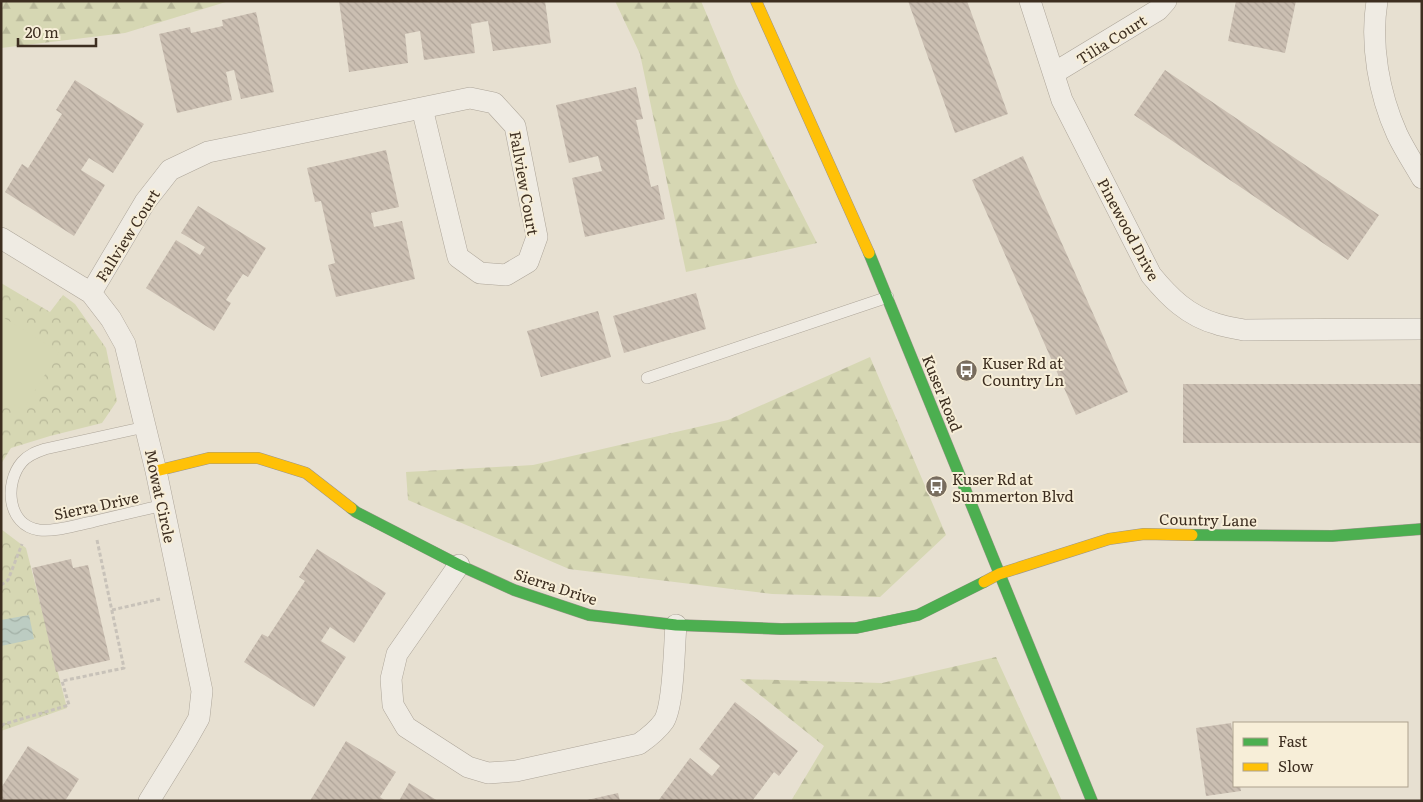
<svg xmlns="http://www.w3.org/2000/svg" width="1423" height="802" viewBox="0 0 1423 802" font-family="Literata,serif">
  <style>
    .forest { fill: url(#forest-firs) }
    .park { fill: url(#park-crowns) }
    .pitch { fill: #d6d7b3 }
    .water { fill: url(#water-waves) }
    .building { fill: url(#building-back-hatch) }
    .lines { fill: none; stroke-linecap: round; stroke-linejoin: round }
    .lane-casing { stroke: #ada599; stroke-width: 12 }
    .street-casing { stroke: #ada599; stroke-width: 22 }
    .fast-casing { stroke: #9c958a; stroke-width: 12 }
    .slow-casing { stroke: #9c958a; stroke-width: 12 }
    .path { stroke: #c8c2b9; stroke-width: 3; stroke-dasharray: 4 2.5; stroke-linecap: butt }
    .lane { stroke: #efebe3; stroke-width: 11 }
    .street { stroke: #efebe3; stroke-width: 21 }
    .fast { stroke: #4caf50; stroke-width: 11 }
    .slow { stroke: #ffc107; stroke-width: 11 }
    .labels { text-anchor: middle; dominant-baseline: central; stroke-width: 4; stroke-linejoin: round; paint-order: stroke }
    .street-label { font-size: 15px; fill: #3d2e20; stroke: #f7eed8 }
    .poi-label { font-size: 15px; fill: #3d2e20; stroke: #f7eed8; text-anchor: start }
  </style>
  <defs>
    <pattern id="forest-firs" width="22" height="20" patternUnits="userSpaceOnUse" patternTransform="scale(1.25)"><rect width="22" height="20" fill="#d6d7b3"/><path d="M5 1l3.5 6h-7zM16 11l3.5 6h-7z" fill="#b9b99a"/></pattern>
    <pattern id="park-crowns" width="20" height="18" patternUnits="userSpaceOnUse" patternTransform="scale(1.25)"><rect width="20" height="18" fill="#d6d7b3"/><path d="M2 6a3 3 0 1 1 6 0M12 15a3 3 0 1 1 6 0" fill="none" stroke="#b9b99a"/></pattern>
    <pattern id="water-waves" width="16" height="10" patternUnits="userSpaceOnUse" patternTransform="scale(1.25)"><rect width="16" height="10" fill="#bcccc2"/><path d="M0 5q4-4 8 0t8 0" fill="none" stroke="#a2b0a6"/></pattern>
    <pattern id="building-back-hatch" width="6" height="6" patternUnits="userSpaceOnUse" patternTransform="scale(1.25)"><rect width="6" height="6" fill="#cbbfb2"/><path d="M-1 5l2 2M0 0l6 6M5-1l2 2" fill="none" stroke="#afa499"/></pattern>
  </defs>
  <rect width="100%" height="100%" fill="#e7e0d1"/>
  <path class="forest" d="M1,1H229L125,33L1,48Z
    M615,1H701L736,84L817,243L686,272L640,54Z
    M870,357L946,535L880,597L772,594L569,569L408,500L406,472L533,465L728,420Z
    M996,657L1062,801H791L824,746L740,679L882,683Z"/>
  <path class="park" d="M1,283L50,312L63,295L75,304L106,348L117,401L102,423L50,436L11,448L1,464Z
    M1,529L26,548L67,708L1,731Z"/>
  <path class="pitch" d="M1,316L59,352L23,410L1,397Z"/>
  <path class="water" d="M29,615L34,639L1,646V620Z"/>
  <path class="building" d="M339,1H545L551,43L493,51L488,21L471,24L475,53L424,60L420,31L405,34L408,63L349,72Z
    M908,1H967L1008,114L955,133Z
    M1236,1H1296L1285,53L1228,41Z
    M256,12L274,92L241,99L234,70L226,72L232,100L177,113L159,34L190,27L191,33L223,26L222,20Z
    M1165,70L1379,215L1348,260L1134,115Z
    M75,80L144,124L113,173L89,158L81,170L105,185L74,236L5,192L22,164L28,168L62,114L56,110Z
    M636,87L643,119L636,120L651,187L658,185L665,219L585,237L572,178L602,171L598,156L569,163L556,105Z
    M386,150L399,207L371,213L374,227L402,221L415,279L336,297L328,265L335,263L321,201L315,202L307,168Z
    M1023,156L1128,392L1076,415L972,180Z
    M198,206L266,248L248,277L243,274L226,300L231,303L214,331L146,288L176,240L200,255L205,247L181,233Z
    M696,293L706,329L624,353L613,316Z
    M598,311L611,357L541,377L527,331Z
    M1183,384H1422V443H1183Z
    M317,549L386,593L354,643L330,627L321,641L346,657L314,707L244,662L262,634L268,637L305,581L299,577Z
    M71,559L73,568L88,565L110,660L56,672L32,568Z
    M735,702L798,751L779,776L774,772L752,801H658L690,758L712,776L720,766L699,749Z
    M1231,723L1233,736H1234V786H1240L1241,791L1206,796L1196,728Z
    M346,741L396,772L380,797L386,801H310Z
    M28,746L79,779L65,801H1V788Z
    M409,783L438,801H399Z
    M618,793L620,801H587V800Z"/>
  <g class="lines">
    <defs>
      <path id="lane" d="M647,378L888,297
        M145,427L45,449C36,452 28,455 22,462C4,483 7,525 39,530C56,532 75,525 92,522C116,516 139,511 163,505"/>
      <path id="street" d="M1030,1L1062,100L1151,275C1169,297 1188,316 1217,324C1225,327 1235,328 1244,330L1422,329
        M1377,1C1370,45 1379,94 1397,134C1404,149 1414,164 1422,178
        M1054,73L1158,10L1166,1
        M1,238L91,293L111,319L125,344L156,471L202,691L199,718L186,741L149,801
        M91,293L145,202L170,170L208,152L470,98L494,103L515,126L537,237L528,262L506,275L480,273L458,257L422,108
        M459,565L397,654L391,679L393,705L406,727L468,767L488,773L516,771L639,744C649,737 657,731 664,721C674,704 674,647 676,625"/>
      <path id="fast" d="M869,253L1092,801
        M351,508L356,512L459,565L514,590L589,615L676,625L781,629L856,628L918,615L984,582
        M1192,535L1332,536L1422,529"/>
      <path id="slow" d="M756,1L869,253
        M156,471L209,458H258L306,473L351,508
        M984,582L999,574L1109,539L1144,534L1192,535"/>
    </defs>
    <use href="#lane" class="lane-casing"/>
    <use href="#street" class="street-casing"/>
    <use href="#fast" class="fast-casing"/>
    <use href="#slow" class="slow-casing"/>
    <path class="path" d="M1,585L8,580L22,544
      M112,610L160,599
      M1,725L69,705L62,681L124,668L97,540"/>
    <use href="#lane" class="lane"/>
    <use href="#street" class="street"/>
    <use href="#fast" class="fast"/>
    <use href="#slow" class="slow"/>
  </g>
  <defs>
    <symbol id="bus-disc" viewBox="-11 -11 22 22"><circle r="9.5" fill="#786c5e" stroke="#f7eed8"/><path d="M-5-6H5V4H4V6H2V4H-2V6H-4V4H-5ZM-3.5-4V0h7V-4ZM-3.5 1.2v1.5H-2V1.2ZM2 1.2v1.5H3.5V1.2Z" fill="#fff"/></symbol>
  </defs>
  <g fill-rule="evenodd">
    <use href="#bus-disc" x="954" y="358" width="25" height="25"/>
    <use href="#bus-disc" x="924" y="474" width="25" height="25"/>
  </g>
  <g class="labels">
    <g class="street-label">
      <text transform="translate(1111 39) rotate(-32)">Tilia Court</text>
      <text transform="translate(525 183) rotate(80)">Fallview Court</text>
      <text transform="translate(1129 229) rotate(62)">Pinewood Drive</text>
      <text transform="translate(127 235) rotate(-58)">Fallview Court</text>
      <text transform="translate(943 393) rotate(68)">Kuser Road</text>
      <text transform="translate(161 496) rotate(78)">Mowat Circle</text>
      <text transform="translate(96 505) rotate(-12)">Sierra Drive</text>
      <text transform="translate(1208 519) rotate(1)">Country Lane</text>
      <text transform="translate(556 586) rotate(18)">Sierra Drive</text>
    </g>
    <g class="poi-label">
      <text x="982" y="362">Kuser Rd at<tspan x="982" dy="17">Country Ln</tspan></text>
      <text x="952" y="478">Kuser Rd at<tspan x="952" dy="17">Summerton Blvd</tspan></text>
    </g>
  </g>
  <rect width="1423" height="802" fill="none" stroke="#3d2e20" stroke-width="5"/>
  <rect x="1233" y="722" width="175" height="65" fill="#f7eed8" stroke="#ada18e"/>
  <rect x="1243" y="738" width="25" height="8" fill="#4caf50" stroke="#ada18e"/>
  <text x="1278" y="747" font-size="15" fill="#3d2e20">Fast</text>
  <rect x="1243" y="763" width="25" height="8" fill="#ffc107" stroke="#ada18e"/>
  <text x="1278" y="772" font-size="15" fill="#3d2e20">Slow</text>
  <path d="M18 38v8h78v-8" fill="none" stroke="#3d2e20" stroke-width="2.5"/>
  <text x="25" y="38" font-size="15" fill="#3d2e20" stroke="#f7eed8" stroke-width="4" paint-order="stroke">20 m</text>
</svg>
